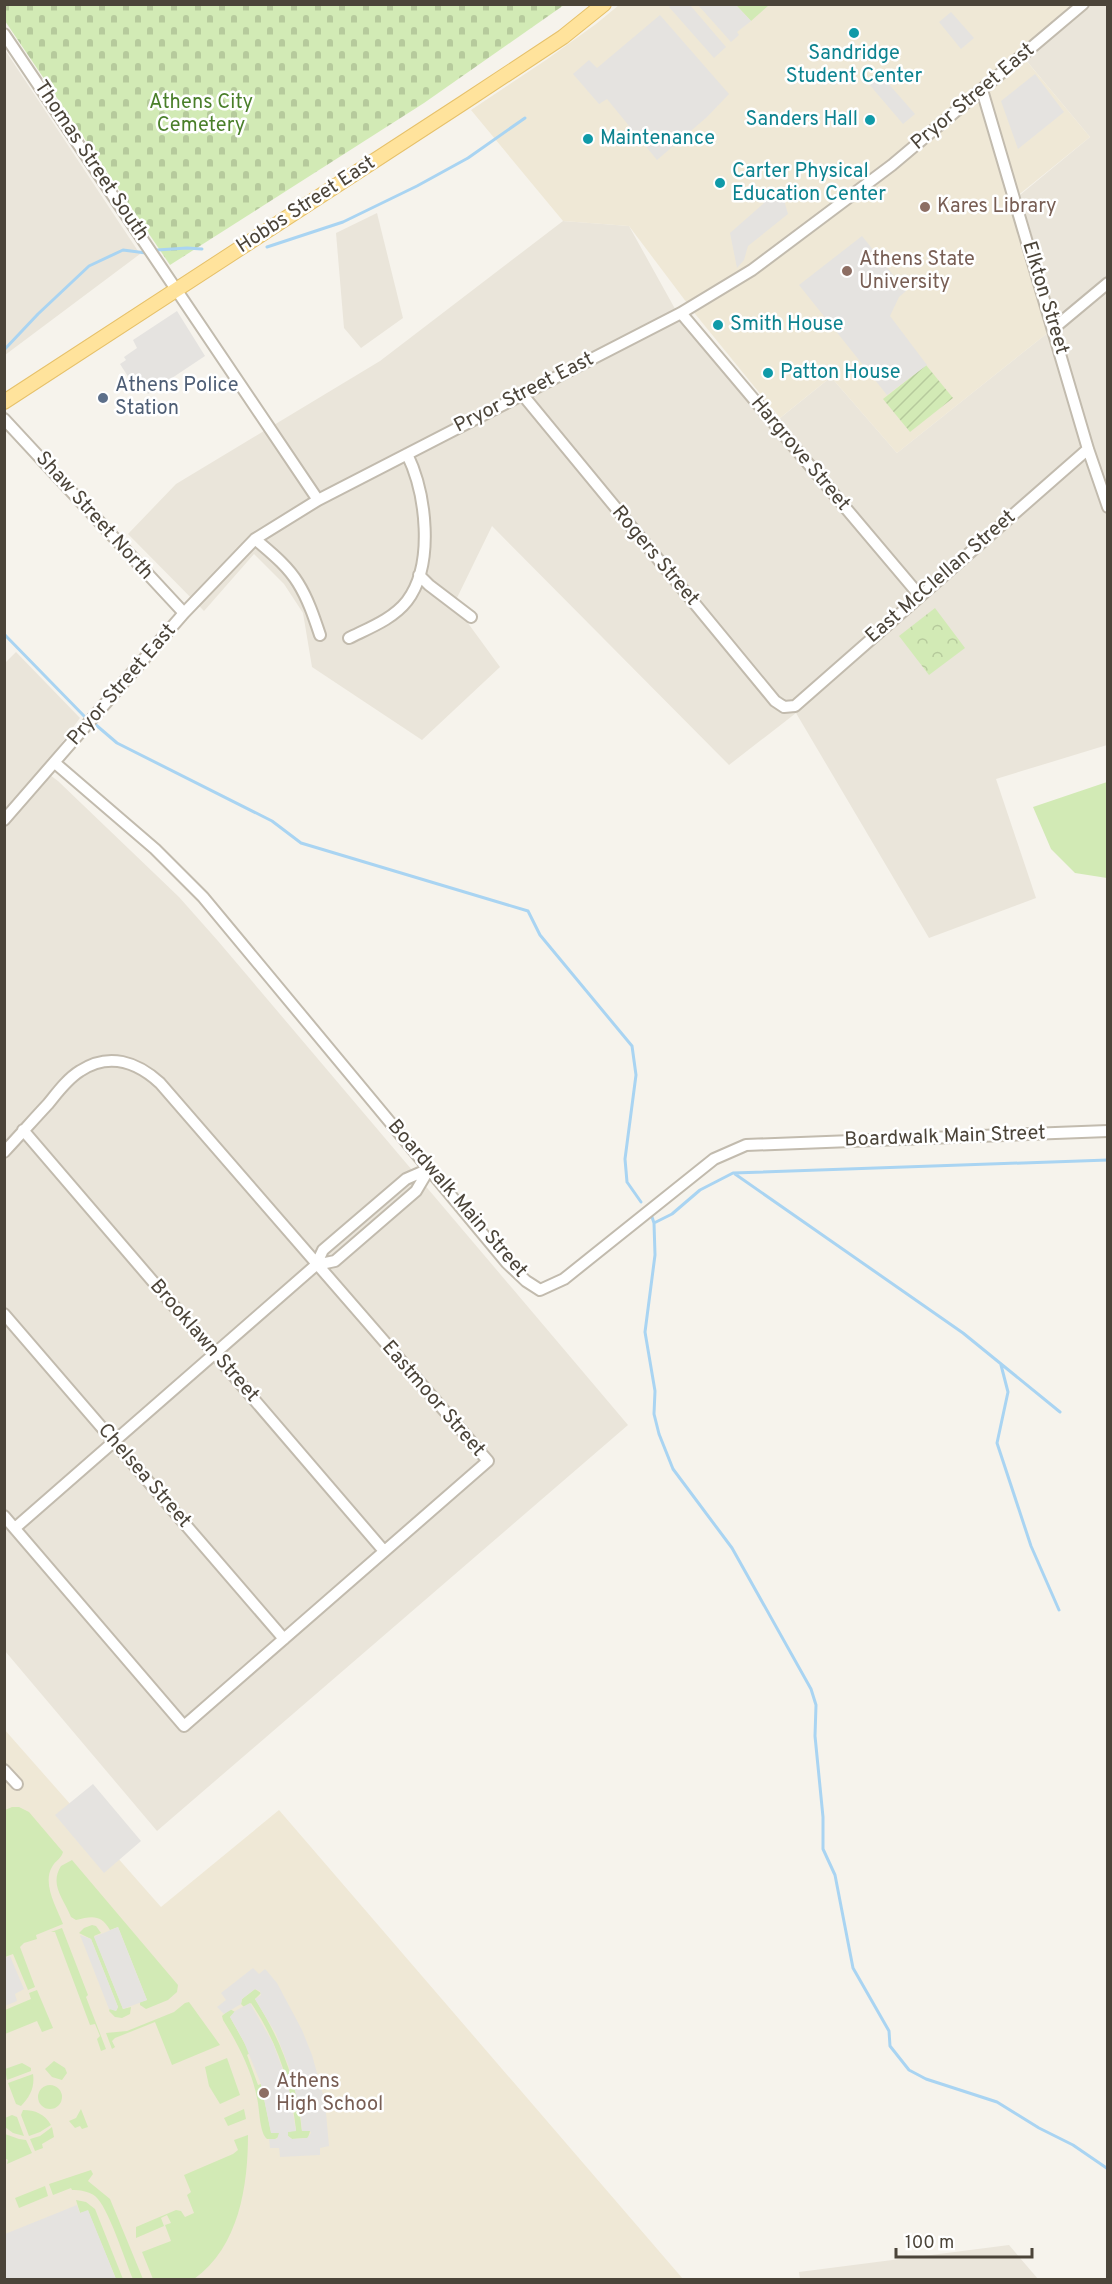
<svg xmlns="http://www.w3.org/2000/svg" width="1112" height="2284" viewBox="0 0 1112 2284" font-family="Overpass,sans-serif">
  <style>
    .residential { fill: #eae5da }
    .education { fill: #efe8d6 }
    .grass { fill: #d2eab5 }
    .forest { fill: url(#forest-crowns) }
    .cemetery { fill: url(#cemetery-stones) }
    .garden { fill: url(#garden-furrows) }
    .parking { fill: #e5e3e0 }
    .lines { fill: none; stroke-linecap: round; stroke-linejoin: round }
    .stream { stroke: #a9d4f2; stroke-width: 3 }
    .minor-casing { stroke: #c2bbae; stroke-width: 14 }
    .major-casing { stroke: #e6c16a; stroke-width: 16 }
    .minor { stroke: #fff; stroke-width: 10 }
    .major { stroke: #ffe39c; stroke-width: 14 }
    .culture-dot { fill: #0f9aa8; stroke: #fff; stroke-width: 2 }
    .education-dot { fill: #8d6e63; stroke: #fff; stroke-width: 2 }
    .service-dot { fill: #5c6f8a; stroke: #fff; stroke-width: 2 }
    .labels { text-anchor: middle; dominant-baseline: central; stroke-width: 5; stroke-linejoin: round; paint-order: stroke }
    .culture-label { font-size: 20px; fill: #0d838f; stroke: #fff; text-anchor: start }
    .street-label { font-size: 20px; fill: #4b4439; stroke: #fff }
    .park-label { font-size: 20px; fill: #4a7f2a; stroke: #fff }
    .education-label { font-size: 20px; fill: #785e54; stroke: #fff; text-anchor: start }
    .service-label { font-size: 20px; fill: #4e5e75; stroke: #fff; text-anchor: start }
  </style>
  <defs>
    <pattern id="forest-crowns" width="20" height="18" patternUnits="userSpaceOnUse" patternTransform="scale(1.5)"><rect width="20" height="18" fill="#d2eab5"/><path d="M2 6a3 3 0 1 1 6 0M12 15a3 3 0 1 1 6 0" fill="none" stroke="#b6ca9c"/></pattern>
    <pattern id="cemetery-stones" width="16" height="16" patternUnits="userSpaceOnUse" patternTransform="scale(1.5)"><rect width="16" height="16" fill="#d2eab5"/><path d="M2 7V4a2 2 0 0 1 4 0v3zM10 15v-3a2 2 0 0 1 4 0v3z" fill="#b6ca9c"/></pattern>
    <pattern id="garden-furrows" width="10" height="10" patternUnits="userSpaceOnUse" patternTransform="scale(1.5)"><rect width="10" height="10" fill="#d2eab5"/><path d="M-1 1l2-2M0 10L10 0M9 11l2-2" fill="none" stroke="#b6ca9c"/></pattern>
  </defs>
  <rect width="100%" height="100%" fill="#f6f3ec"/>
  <path class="residential" d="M1089,5H1107V745L996,779L1036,898L929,938L796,713L729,765L492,526L454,604L500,667L422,740L312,667L303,613L284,584L254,554L204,611L128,534L176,484L380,361L563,221L629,226L684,325L769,427L831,377L897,453L1050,331L1059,327L1020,195L1090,137L1025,59Z
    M5,50L140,254L5,355H4Z
    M377,213L403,318L361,348L344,328L336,233Z
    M16,652L80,718L42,769L58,781L179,897L218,941L628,1425L157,1831L5,1651L4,664Z
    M1009,2245L1038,2279H800L799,2272Z"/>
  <path class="education" d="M619,5H1074L1019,52L1090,137L1011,201L1050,331L897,453L831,377L780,418L696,315L629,226L563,221L471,110L546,60L596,24Z
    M4,1729L161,1907L279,1810L683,2279H5Z"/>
  <path class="grass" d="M736,5H769L751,21Z
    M1107,782V878L1075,873L1051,849L1033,807Z
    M12,1807H19L29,1812L63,1852C61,1859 55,1861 52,1867C42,1884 57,1908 63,1924L36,1935L37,1939L24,1943L20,1947L35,1987L28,1990L13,1954L5,1957V1810Z
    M72,1860L178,1985L177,1992L168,2000L146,2009L140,2005V2002L147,2000L118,1927L110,1930C101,1914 92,1916 76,1920L71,1917C64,1899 49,1885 61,1866Z
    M92,1925L96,1926L101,1933L94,1936L123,2009L131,2007L130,2014L122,2018L115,2017L109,2011L110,2008L116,2011L118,2007L91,1939L79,1933L84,1928Z
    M62,1928L88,1995L86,1997L106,2049L101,2051L97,2039L100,2036L95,2024L90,2025L55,1932H51Z
    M255,1989L261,1993L255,1999C281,2040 297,2082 302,2131H310L308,2138L292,2139L288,2136V2132L296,2130C291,2084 277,2041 251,2003L244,2007L241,2004L242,1999Z
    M37,1990L53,2028L42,2032L37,2021L5,2034V2010L31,1999L29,1993Z
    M189,2002L220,2045L172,2065L155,2022L115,2038L112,2041L115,2047L112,2049L106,2033L127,2031L174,2012L185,2003Z
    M230,2009L235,2012L230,2017L250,2053L247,2055L258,2085L261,2084L271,2132L279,2133V2137L275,2139H267C259,2132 260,2110 257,2098C252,2071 238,2044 223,2020L222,2016Z
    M227,2058L240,2095L220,2104L209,2086L205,2067Z
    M54,2061L65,2068L67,2073L62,2080L52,2077L45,2069Z
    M22,2063L31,2068V2071L7,2080L5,2069Z
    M33,2074C35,2087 30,2097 21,2106L16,2104L8,2083Z
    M38 2097a12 12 0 1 1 24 0a12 12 0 1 1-24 0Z
    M81,2109L88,2127L82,2129L80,2126L75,2128L69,2121L76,2118Z
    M244,2109L246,2119L228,2126L224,2118Z
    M23,2110C35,2110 45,2114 51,2125L40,2132L29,2136L21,2115Z
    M12,2115L17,2117L24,2136L13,2133L5,2127V2118Z
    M52,2127L54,2137L42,2144L43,2148L35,2151L30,2139L40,2136Z
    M5,2134L19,2139L26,2140L32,2153L7,2164L8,2160L5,2158Z
    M248,2135C248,2186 239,2247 194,2279H153L142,2252L171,2241L165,2225L171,2223L167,2215L161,2218L164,2226L136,2238V2227L176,2210L181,2211L185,2217L194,2213L187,2195L191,2192L184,2175L233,2154L238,2150L234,2140Z
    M91,2170L93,2174L88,2181L110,2199L143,2279H133C125,2261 108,2206 95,2196C88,2191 80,2190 72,2190L71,2188L53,2195L49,2184Z
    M45,2186L48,2196L19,2208L15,2198Z
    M76,2200L86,2202L95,2209L123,2279H116L88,2211L80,2213Z"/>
  <path class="forest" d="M935,608L965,648L929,675L899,636Z"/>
  <path class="cemetery" d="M4,5L5,4L564,5L424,103L170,265L5,21Z"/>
  <path class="garden" d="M926,365L953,398L910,432L883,399Z"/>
  <path class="parking" d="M672,4L690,5L726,47L714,58L669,7Z
    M698,5H736L751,21L737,32L739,35L731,42Z
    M951,12L974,38L961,49L939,22Z
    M660,15L729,94L707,117L657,160L607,99L599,104L573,74L589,60L597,68Z
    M880,74L915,114L903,124L868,83Z
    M1035,74L1064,112L1018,149L1001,101Z
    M776,189L781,190L788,214L748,246L744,260L737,268L730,233L763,204Z
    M862,236L906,291L899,297L890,316L927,365L887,395L799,285Z
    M177,311L205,356L148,394L142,385L136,389L120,364L126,360L124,357L137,348L133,340Z
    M93,1784L141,1841L104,1873L55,1815Z
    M118,1927L147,2000L123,2009L94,1937Z
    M80,1935L91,1939L118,2007L116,2011L109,2009Z
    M10,1956L24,1989L15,1994L17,2001L5,2006V1958Z
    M253,1968L259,1974L265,1969L267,1971L277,1983L302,2030L312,2055L325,2102L329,2146L320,2148V2155L280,2157L279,2148H270L269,2139H277L279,2133H271L261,2084L244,2042L230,2017L235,2011L250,2003L273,2043L288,2084L296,2131L288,2132V2136L292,2139L307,2138L311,2133L310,2131H302L300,2110L289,2067L276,2034L255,1999L261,1995L260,1991L255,1989L242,1999L241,2004L224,2014L217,2007L226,2000L221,1993Z
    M77,2205L80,2213L88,2210L116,2279H5V2234Z"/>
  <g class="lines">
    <path class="stream" d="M267,247L343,222L417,186L468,158L525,118
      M157,250L187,248L202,249
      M4,350L38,314L89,266L123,250L146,253
      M4,634L86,718
      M96,725L117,743L272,821L301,843L528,911L540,935L632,1046L636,1075L625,1159L627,1182L641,1202
      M735,1174L963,1333L1060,1412
      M652,1217L654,1223L655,1255L645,1332L655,1391L654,1414L659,1434L673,1469L732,1548L811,1689L816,1705L815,1736L823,1817V1849L835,1875L853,1968L889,2031L890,2046L909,2070L926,2079L997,2102L1039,2128L1073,2145L1108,2169
      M654,1223L672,1214L700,1190L733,1173L1108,1160
      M1001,1365L1008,1392L997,1443L1031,1546L1059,1610"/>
    <defs>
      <path id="minor" d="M4,34L318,500
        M982,90L1088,449L1108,507
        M681,313L920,596
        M1054,328L1108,283
        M522,394L775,701L784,707L795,706L1088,449
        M4,419L184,613
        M255,539C270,552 287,565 298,583C308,599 314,617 320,635
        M419,575L429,585L471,617
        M349,638C369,628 393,619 407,601C435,564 426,493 407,454
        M55,763L155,849L203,897L507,1263L526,1281L540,1290L564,1279L714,1159L746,1145L1108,1131
        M4,820L184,613L255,539L318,500L681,313L752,270L892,165L1083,4
        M23,1130L384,1551
        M4,1152C19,1136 33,1120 48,1104C57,1093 67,1079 80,1071C109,1052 137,1062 160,1083L488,1461L184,1726L4,1516
        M316,1265L335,1261L416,1191L429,1169
        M4,1314L284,1639
        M15,1528L316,1265L323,1250L406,1179L429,1169
        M4,1770L17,1784"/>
      <path id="major" d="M4,402L463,103L563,37L604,4"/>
    </defs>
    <use href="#minor" class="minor-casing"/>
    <use href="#major" class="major-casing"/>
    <use href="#minor" class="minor"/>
    <use href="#major" class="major"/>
  </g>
  <g class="culture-dot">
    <circle cx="854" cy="33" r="6"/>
    <circle cx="870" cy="120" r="6"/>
    <circle cx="588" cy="139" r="6"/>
    <circle cx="720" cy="183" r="6"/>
    <circle cx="718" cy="325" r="6"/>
    <circle cx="768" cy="373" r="6"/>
  </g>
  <g class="education-dot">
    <circle cx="925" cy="207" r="6"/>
    <circle cx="847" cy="271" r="6"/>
    <circle cx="264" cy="2093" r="6"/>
  </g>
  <circle class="service-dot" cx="103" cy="398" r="6"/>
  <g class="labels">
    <g class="culture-label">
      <text x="854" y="54" text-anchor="middle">Sandridge<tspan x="854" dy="23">Student Center</tspan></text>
      <text x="858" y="120" text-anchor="end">Sanders Hall</text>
      <text x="600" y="139">Maintenance</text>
      <text x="732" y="172">Carter Physical<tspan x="732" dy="23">Education Center</tspan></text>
      <text x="730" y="325">Smith House</text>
      <text x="780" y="373">Patton House</text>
    </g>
    <g class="street-label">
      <text transform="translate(973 97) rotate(-40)">Pryor Street East</text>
      <text transform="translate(91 161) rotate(56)">Thomas Street South</text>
      <text transform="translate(306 205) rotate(-33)">Hobbs Street East</text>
      <text transform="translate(1045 298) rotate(73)">Elkton Street</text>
      <text transform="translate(524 393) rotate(-27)">Pryor Street East</text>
      <text transform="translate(800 454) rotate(50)">Hargrove Street</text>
      <text transform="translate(94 516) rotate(48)">Shaw Street North</text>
      <text transform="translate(655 556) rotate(50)">Rogers Street</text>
      <text transform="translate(941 577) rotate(-41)">East McClellan Street</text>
      <text transform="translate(122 685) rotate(-49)">Pryor Street East</text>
      <text transform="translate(945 1137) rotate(-2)">Boardwalk Main Street</text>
      <text transform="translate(457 1199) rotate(49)">Boardwalk Main Street</text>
      <text transform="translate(204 1341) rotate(49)">Brooklawn Street</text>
      <text transform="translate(433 1399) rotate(49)">Eastmoor Street</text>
      <text transform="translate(144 1476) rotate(49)">Chelsea Street</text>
    </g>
    <g class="park-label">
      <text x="201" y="103">Athens City<tspan x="201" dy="23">Cemetery</tspan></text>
    </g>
    <g class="education-label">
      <text x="937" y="207">Kares Library</text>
      <text x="859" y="260">Athens State<tspan x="859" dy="23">University</tspan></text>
      <text x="276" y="2082">Athens<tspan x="276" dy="23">High School</tspan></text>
    </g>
    <g class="service-label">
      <text x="115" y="386">Athens Police<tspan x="115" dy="23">Station</tspan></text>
    </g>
  </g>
  <rect width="1112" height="2284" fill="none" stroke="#4b4439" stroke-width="12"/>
  <path d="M896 2248v9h136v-9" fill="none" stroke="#4b4439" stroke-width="3"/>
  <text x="905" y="2248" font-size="18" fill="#4b4439" stroke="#ffffff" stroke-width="4.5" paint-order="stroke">100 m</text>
</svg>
